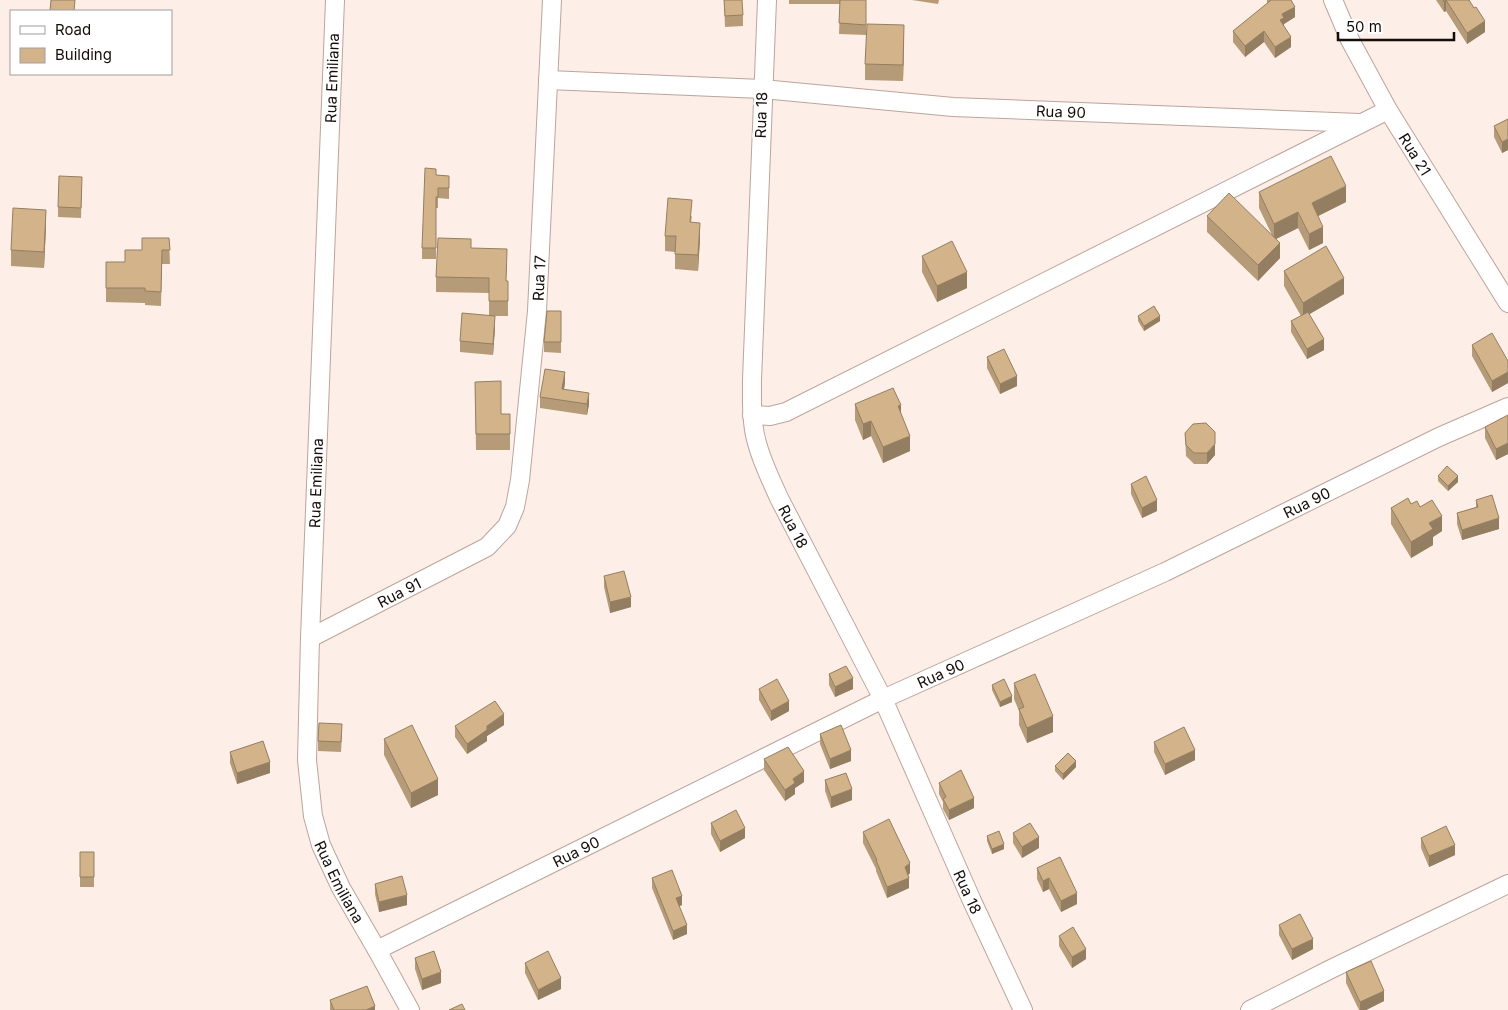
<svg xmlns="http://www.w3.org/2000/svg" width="1508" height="1010" viewBox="0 0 1508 1010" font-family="Inter,sans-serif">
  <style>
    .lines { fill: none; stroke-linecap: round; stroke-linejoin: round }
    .minor-casing { stroke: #bca59a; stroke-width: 20 }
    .minor { stroke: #fff; stroke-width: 18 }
    .wall { fill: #b59b77 }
    .shaded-wall { fill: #947e61 }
    .building { fill: #d3b48a; stroke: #947e61 }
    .labels { text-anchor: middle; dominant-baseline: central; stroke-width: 5; stroke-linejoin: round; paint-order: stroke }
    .street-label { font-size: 15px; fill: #150d0a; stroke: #fff }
  </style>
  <rect width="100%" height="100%" fill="#fdeee7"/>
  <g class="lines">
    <defs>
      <g id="minor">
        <path id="s1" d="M335,0L310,638L307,760L313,816L321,845L341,888L377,950L410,1010"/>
        <path id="s2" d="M767,0L752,380C752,400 751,423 757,443C762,462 771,480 779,498L883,699L972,901L1023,1010"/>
        <path id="s3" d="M1333,0L1350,40L1388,110L1508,303"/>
        <path id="s4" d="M548,80L762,89L953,107L1360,123"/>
        <path d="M752,415L770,416L786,412L1388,110"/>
        <path id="s5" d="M310,638L487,547L507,526L515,507L520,480L537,311L552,0"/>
        <path id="s6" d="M377,950L883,699L1165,572L1439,437L1508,407"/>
        <path d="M1250,1010L1331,969L1508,884"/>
      </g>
    </defs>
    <use href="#minor" class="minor-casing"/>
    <use href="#minor" class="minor"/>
  </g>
  <path class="wall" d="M724,0L743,15V26L725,27Z
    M789,0H866V35L839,34L840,4H789Z
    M912,0H939L938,4Z
    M1267,0H1291L1295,17L1284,24V26L1291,47L1275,58L1264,42L1245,57L1233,42V31L1267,4Z
    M1436,0H1469L1485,32L1467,44L1446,11L1444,12Z
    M904,41L903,81L865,80V64Z
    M1508,119V150L1502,153L1494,137V126Z
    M436,175L449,176V199L438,198V208H436V259H422V248Z
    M82,188L81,218L58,217V207Z
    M1259,192L1346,202L1318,216L1323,243L1309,250L1298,228L1276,239L1280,258L1258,281L1207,232V216L1272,235L1259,208Z
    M692,216L691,222L700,238L698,271L675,269V252L665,251V236Z
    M46,226L44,268L11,266V250Z
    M169,238L170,264H162L161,306L145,305V303L106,302V288L142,250Z
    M471,248L507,264L506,281H508V316H489V293L436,292V277Z
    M922,256L967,288L937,302L922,272Z
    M1284,271L1344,294L1309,314L1324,350L1307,359L1291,332V321L1301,316L1284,286Z
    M561,311V353L544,352V342Z
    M1138,316L1160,321L1144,331L1138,321Z
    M495,327L493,355L460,352V341Z
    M1472,345L1508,361V383L1492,392L1472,356Z
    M987,357L1017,386L1000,394L987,368Z
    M475,382L501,414H510V450H476Z
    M565,383L564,389L589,404L587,415L540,408V397Z
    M855,404L901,414L910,451L883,463L871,436L863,440L855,420Z
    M1508,415V454L1496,460L1485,438V427Z
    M1185,433L1215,455L1207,464H1194L1186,456Z
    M1438,476L1458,482L1448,491L1438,481Z
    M1131,484L1157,511L1142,518L1131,494Z
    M1476,500L1499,529L1462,540L1457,524V513L1476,507Z
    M1411,504L1420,507L1442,531L1433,537V545L1411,558L1391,524V508Z
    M604,576L631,607L610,613L604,587Z
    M829,674L853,689L835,697L829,685Z
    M1014,683L1053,732L1027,743L1019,725V711L1014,699Z
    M992,685L1012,702L1000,707L992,690Z
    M759,689L789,711L771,721L759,700Z
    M504,725L487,736V741L467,754L455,737V726Z
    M342,734L341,752L318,751V741Z
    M820,734L851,761L830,769L820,744Z
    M384,739L438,795L411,808L384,755Z
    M1154,742L1195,760L1165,775L1154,752Z
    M230,752L270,773L237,784L230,763Z
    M764,759L804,782L795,788V794L785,801L764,770Z
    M1055,766L1076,767L1063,780L1055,771Z
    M825,780L852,800L831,808L825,791Z
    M939,783L974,808L949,820L943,809V802L939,794Z
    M711,823L745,838L720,852L711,834Z
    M863,832L910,873L908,875L909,888L887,898L876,871V869L863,843Z
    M1013,833L1039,848L1022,858L1013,843Z
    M987,836L1004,849L992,854L987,841Z
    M1421,838L1455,855L1429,867L1421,848Z
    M80,852H94V887H80Z
    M1060,857L1077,904L1061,912L1049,889L1043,892L1037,879V868Z
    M652,878L682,905L679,906L687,934L673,940L652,888Z
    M375,884L407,905L379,912L375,894Z
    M1279,925L1313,949L1292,960L1279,935Z
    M1059,936L1086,959L1072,968L1059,946Z
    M415,958L441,983L422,990L415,969Z
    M525,963L561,989L538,1000L525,973Z
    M1346,972L1384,1001L1366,1010H1359L1346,983Z
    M330,1000L375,1010H330Z"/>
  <path class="shaded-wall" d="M1446,0V11L1444,12V2Z
    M1295,7V17L1284,24V28L1280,20L1282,14Z
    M1485,21V32L1467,44V33Z
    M904,25V41L903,81V65Z
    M1264,31V42L1245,57V46Z
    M1291,37V47L1275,58V47Z
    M1508,139V150L1502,153V142Z
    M1346,186V202L1312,219V203Z
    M46,210V226L44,268V252Z
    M1298,212V228L1274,240V224Z
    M700,223V238L698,271V255Z
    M1323,227V243L1309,250V234Z
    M1280,243V258L1258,281V265Z
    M967,272V288L937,302V286Z
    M1344,278V294L1303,318V303Z
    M495,316V327L493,355V344Z
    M1160,316V321L1144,331V326Z
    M1324,339V350L1307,359V349Z
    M565,372V383L562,399V389Z
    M1508,372V383L1492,392V381Z
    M1017,376V386L1000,394V384Z
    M589,393V404L587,415V404Z
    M901,405V421L898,406Z
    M871,421V436L863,440V424Z
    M910,436V451L883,463V447Z
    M1508,443V454L1496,460V449Z
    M1215,444V455L1207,464V453Z
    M1458,476V482L1448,491V486Z
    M1157,500V511L1142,518V508Z
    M1442,516V531L1433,537V545L1411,558V542L1429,523Z
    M1499,518V529L1462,540V530Z
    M631,597V607L610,613V602Z
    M853,678V689L835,697V687Z
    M1012,696V702L1000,707V702Z
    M789,701V711L771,721V711Z
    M504,714V725L487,736V741L467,754V744L487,726Z
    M1053,716V732L1027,743V728Z
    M851,750V761L830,769V759Z
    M1195,750V760L1165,775V764Z
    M1076,761V767L1063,780V774Z
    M270,762V773L237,784V773Z
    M804,771V782L795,788V794L785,801V790L793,779Z
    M438,779V795L411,808V793Z
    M852,789V800L831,808V797Z
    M974,798V808L949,820V810Z
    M745,828V838L720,852V841Z
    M1039,837V848L1022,858V847Z
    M1004,844V849L992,854V849Z
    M1455,845V855L1429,867V856Z
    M910,863V873L905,878V867Z
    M909,878V888L887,898V887Z
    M1049,878V889L1043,892V881Z
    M1077,893V904L1061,912V901Z
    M407,895V905L379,912V902Z
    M682,896V905L676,908V898Z
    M687,925V934L673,940V931Z
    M1313,939V949L1292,960V949Z
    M1086,949V959L1072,968V957Z
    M441,972V983L422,990V979Z
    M561,978V989L538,1000V990Z
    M1384,991V1001L1366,1010H1360V1002Z
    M375,1006V1010H366Z"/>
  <path class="building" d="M51,0H75L74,11H50Z
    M724,0H742L743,15L725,16Z
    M840,0H866V25L839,23Z
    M1270,0H1291L1295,7L1282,14L1284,18L1280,20L1291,37L1275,47L1264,31L1245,46L1233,31L1270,1Z
    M1443,0H1469L1474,8L1476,7L1485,21L1467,33L1446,0L1444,2Z
    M867,24L904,25L903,65L865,64Z
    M1508,119V139L1502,142L1494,126Z
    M1331,156L1346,186L1312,203L1323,227L1309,234L1298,212L1274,224L1259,192Z
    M425,168L436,169V175L449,176V188H438V197H436V248H422Z
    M59,176L82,177L81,208L58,207Z
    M1229,193L1280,243L1258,265L1207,216Z
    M668,198L692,200L690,222L700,223L698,255L675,254L676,236H665Z
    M13,208L46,210L44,252L11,250Z
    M142,238H169L170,250H162L161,292L145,291V288H106V262H125V250H142Z
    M438,238L471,239V248L507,249L506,281H508V301H489V278L436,277Z
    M952,241L967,272L937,286L922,256Z
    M1326,246L1344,278L1303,303L1284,271Z
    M1154,306L1160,316L1144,326L1138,316Z
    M547,311H561V342H544Z
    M1308,312L1324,339L1307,349L1291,321Z
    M462,313L495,316L493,344L460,341Z
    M1492,333L1508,361V372L1492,381L1472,345Z
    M1004,349L1017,376L1000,384L987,357Z
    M545,369L565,372L562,389L589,393L587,404L540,397Z
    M501,381V414H510V434H476L475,382Z
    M893,388L901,405L898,406L910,436L883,447L871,421L863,424L855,404Z
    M1508,415V443L1496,449L1485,427Z
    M1206,423L1215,432V444L1207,453H1194L1186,445L1185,433L1193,424Z
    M1447,466L1458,476L1448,486L1438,476Z
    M1146,476L1157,500L1142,508L1131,484Z
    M1492,495L1499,518L1462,530L1457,513L1478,507L1476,500Z
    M1408,498L1411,504L1417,501L1420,507L1432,500L1442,516L1429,523L1433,529L1411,542L1391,508Z
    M624,571L631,597L610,602L604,576Z
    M846,666L853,678L835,687L829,674Z
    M1035,674L1053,716L1027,728L1019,709L1024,707L1014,683Z
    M777,679L789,701L771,711L759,689Z
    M1004,679L1012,696L1000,702L992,685Z
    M495,701L504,714L487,726V730L467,744L455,726Z
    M319,723L342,724L341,742L318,741Z
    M412,725L438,779L411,793L384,739Z
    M841,725L851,750L830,759L820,734Z
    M1184,727L1195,750L1165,764L1154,742Z
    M263,741L270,762L237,773L230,752Z
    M788,747L804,771L793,779L795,783L785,790L764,759Z
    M1068,753L1076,761L1063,774L1055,766Z
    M961,770L974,798L949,810L943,799L946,797L939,783Z
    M846,773L852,789L831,797L825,780Z
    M736,810L745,828L720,841L711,823Z
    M889,819L910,863L905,867L909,878L887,887L876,860H877L863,832Z
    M1030,823L1039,837L1022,847L1013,833Z
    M1446,826L1455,845L1429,856L1421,838Z
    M999,831L1004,844L992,849L987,836Z
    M80,852H94V877H80Z
    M1060,857L1077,893L1061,901L1049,878L1043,881L1037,868Z
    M672,870L682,896L676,898L687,925L673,931L652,878Z
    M402,876L407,895L379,902L375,884Z
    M1300,914L1313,939L1292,949L1279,925Z
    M1073,927L1086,949L1072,957L1059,936Z
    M434,951L441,972L422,979L415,958Z
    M548,951L561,978L538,990L525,963Z
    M1371,961L1384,991L1360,1002L1346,972Z
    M367,986L375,1006L366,1010H334L330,1000Z
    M462,1004L465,1010H449Z"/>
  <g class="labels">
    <g class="street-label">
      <text transform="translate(332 78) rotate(-88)">Rua Emiliana</text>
      <text stroke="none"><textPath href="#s4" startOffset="514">Rua 90</textPath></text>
      <text transform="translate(761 115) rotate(-88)">Rua 18</text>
      <text stroke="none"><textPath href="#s3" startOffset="175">Rua 21</textPath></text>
      <text stroke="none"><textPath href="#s5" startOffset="479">Rua 17</textPath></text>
      <text transform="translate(316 483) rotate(-88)">Rua Emiliana</text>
      <text stroke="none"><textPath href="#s6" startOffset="1032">Rua 90</textPath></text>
      <text stroke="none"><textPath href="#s2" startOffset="535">Rua 18</textPath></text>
      <text stroke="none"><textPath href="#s5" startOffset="100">Rua 91</textPath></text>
      <text stroke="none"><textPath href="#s6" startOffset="628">Rua 90</textPath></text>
      <text stroke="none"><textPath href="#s6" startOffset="222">Rua 90</textPath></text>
      <text stroke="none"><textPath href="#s1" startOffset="888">Rua Emiliana</textPath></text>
      <text stroke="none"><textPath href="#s2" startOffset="940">Rua 18</textPath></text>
    </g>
  </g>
  <rect x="10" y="10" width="162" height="65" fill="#ffffff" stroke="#a19e9d"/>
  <rect x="20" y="26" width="25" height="8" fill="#ffffff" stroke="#a19e9d"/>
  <text x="55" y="35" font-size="15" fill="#150d0a">Road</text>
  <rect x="20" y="48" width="25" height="15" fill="#d3b48a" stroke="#a19e9d"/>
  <text x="55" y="60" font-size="15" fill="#150d0a">Building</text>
  <path d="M1338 32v8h116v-8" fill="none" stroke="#150d0a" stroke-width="2.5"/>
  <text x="1346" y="32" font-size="15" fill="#150d0a" stroke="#ffffff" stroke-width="4" paint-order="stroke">50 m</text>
</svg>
